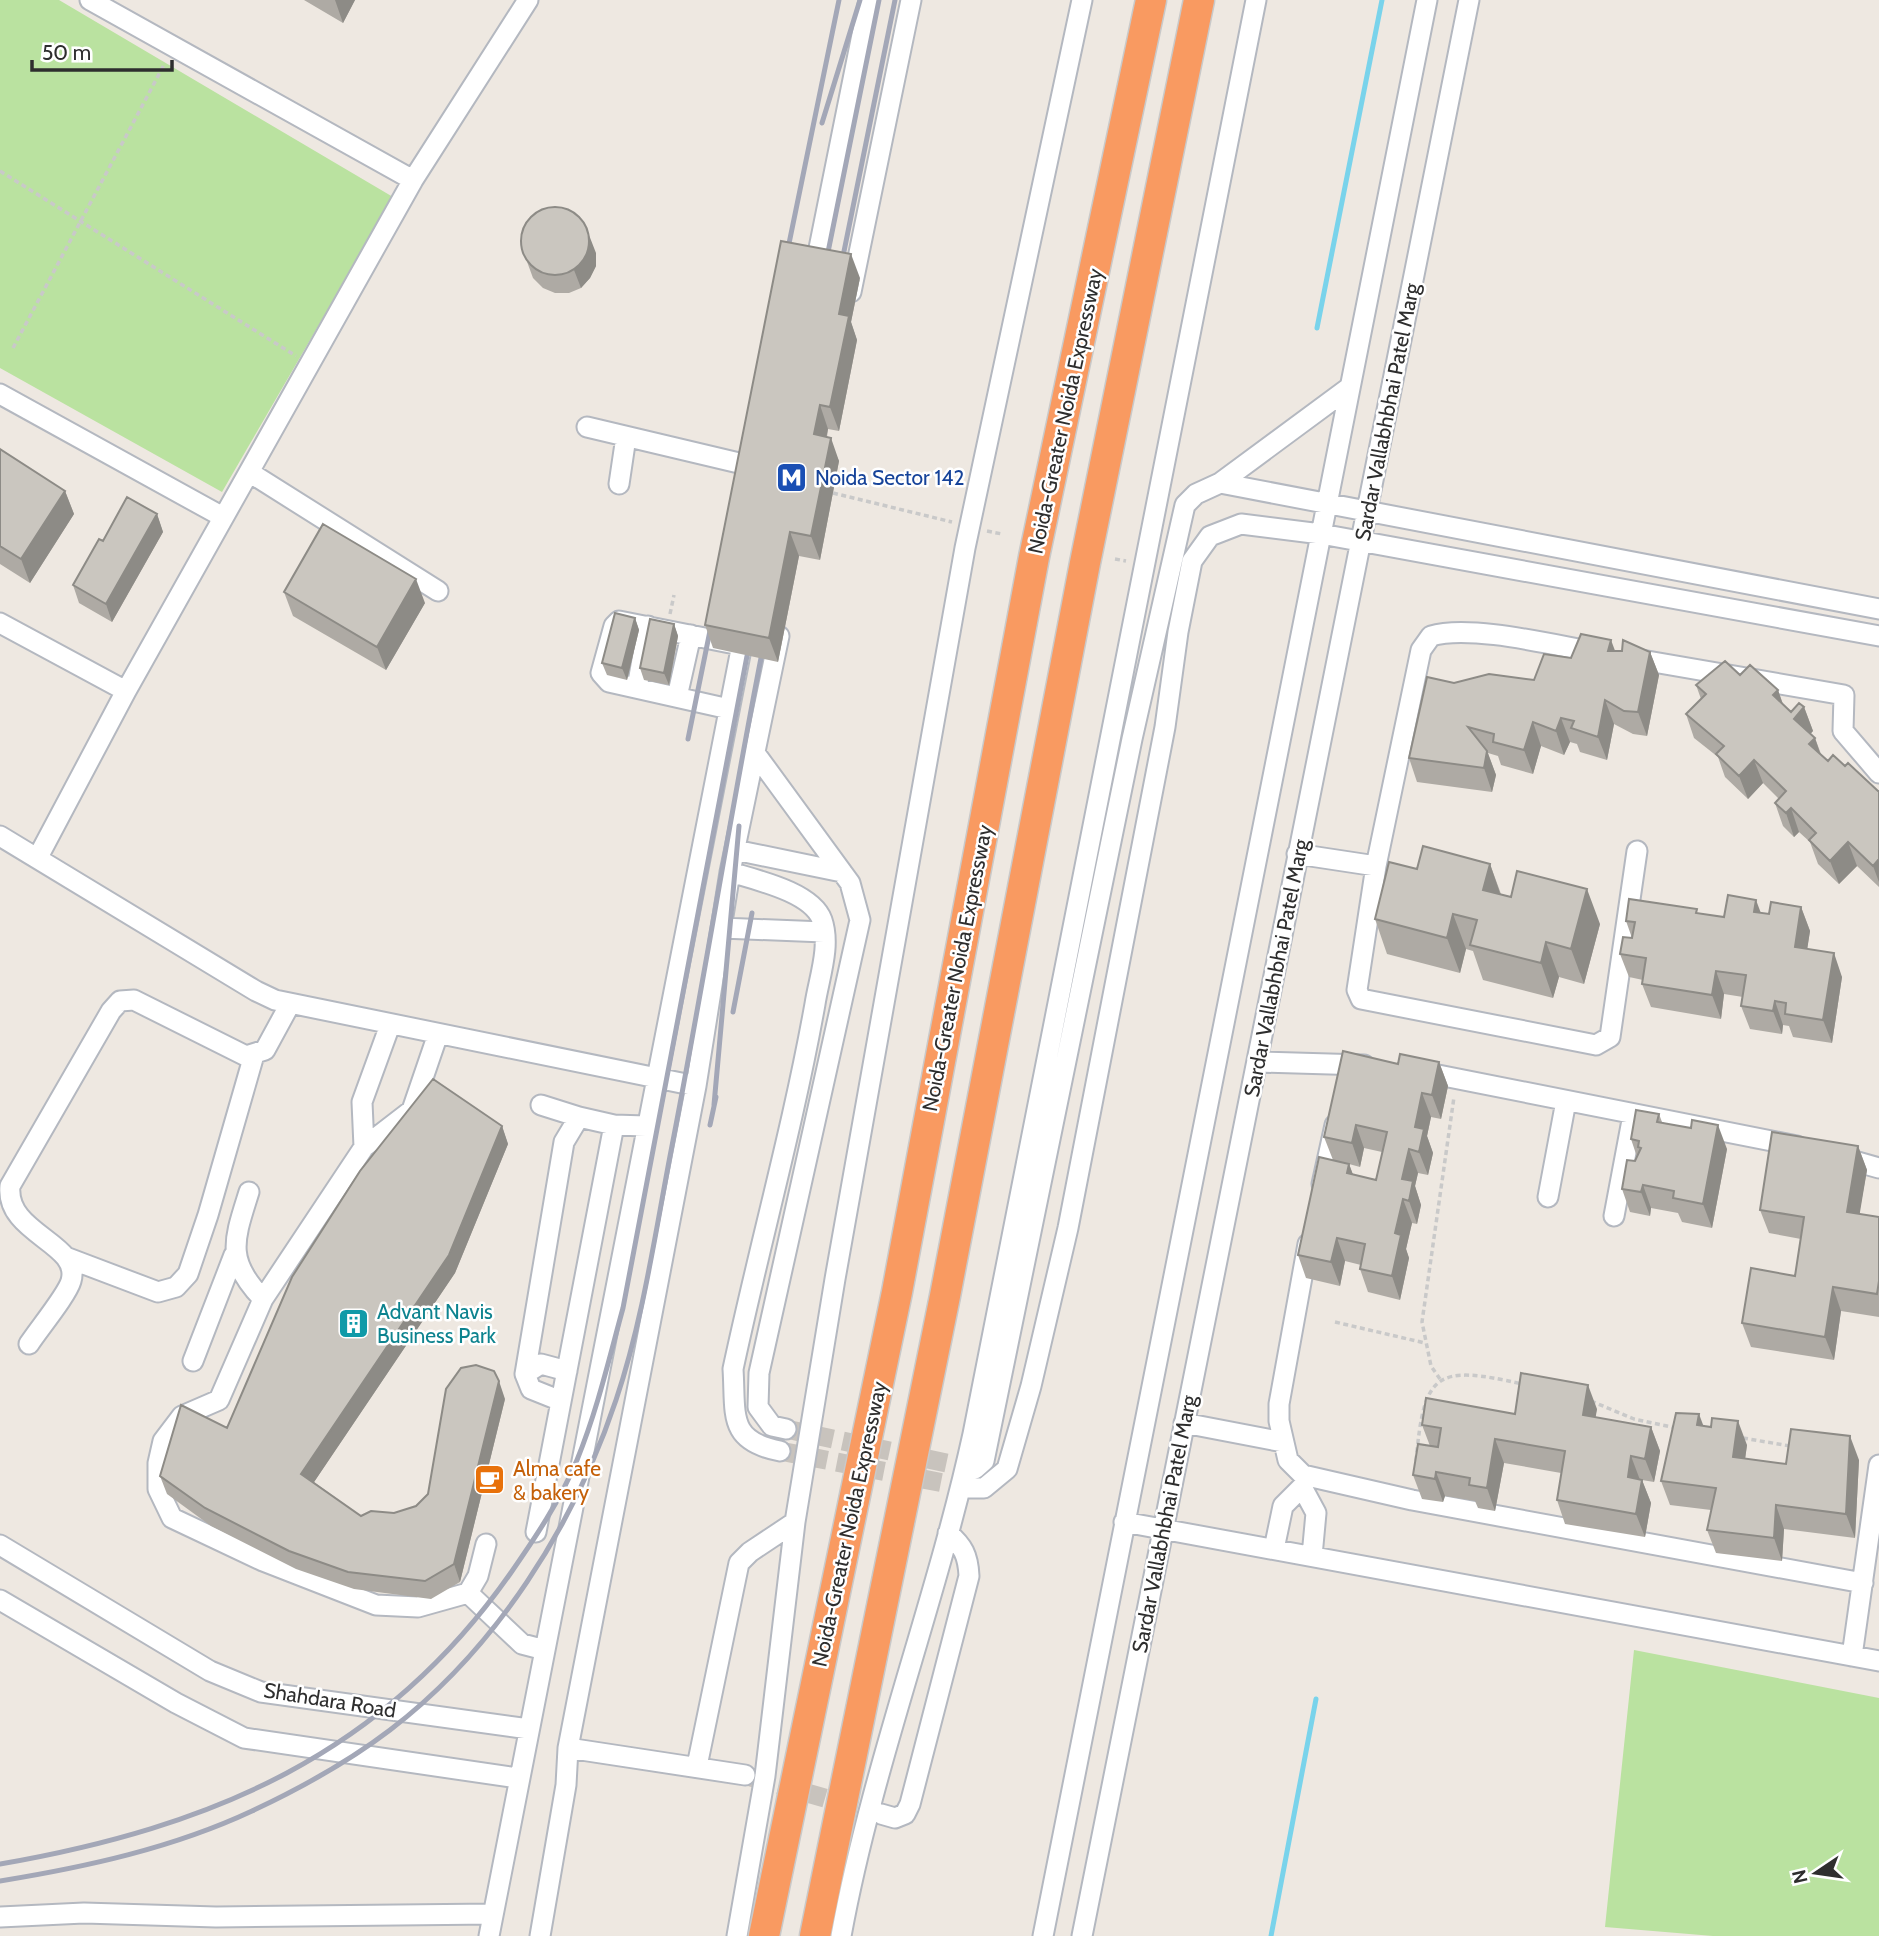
<svg xmlns="http://www.w3.org/2000/svg" width="1879" height="1936" viewBox="0 0 1879 1936" font-family="Cabin,sans-serif">
  <style>
    .green { fill: #bae2a0 }
    .lines { fill: none; stroke-linecap: round; stroke-linejoin: round }
    .stream { stroke: #79d3eb; stroke-width: 5 }
    .minor-tunnel { stroke: #c8c3bd; stroke-width: 19; stroke-dasharray: 19 10; stroke-linecap: butt }
    .minor-casing { stroke: #b4b8c0; stroke-width: 23 }
    .highway-casing { stroke: #c9c9c9; stroke-width: 33 }
    .path { stroke: #c9c9c9; stroke-width: 3.5; stroke-dasharray: 5 3.5; stroke-linecap: butt }
    .minor { stroke: #fff; stroke-width: 19 }
    .highway { stroke: #f99a61; stroke-width: 30 }
    .rail { stroke: #a3a7b7; stroke-width: 5 }
    .wall { fill: #aeaaa4; fill-rule: evenodd }
    .shaded-wall { fill: #8d8b86 }
    .building { fill: #cac6bf; stroke: #8d8b86; stroke-width: 2 }
    .labels { text-anchor: middle; dominant-baseline: central; stroke-width: 5; stroke-linejoin: round; paint-order: stroke }
    .street-label { font-size: 21px; fill: #2e2e2e; stroke: #fff }
    .transit-label { font-size: 21px; fill: #164399; stroke: #fff; text-anchor: start }
    .culture-label { font-size: 21px; fill: #0d838f; stroke: #fff; text-anchor: start }
    .food-label { font-size: 21px; fill: #c56008; stroke: #fff; text-anchor: start }
  </style>
  <rect width="100%" height="100%" fill="#eee8e1"/>
  <path class="green" d="M0,0H59L393,197L222,492L0,368Z
    M1634,1650L1879,1698V1936H1713L1605,1927Z"/>
  <g class="lines">
    <path class="stream" d="M1317,328L1382,0
      M1271,1936L1316,1699"/>
    <path class="minor-tunnel" d="M786,1429L975,1469
      M780,1451L969,1488
      M751,1777L881,1814"/>
    <defs>
      <path id="minor" d="M90,0L413,180
        M814,273L869,0
        M851,292L911,0
        M0,394L223,517
        M587,427L760,468
        M249,472L438,591
        M1220,483L1350,387
        M619,484L626,437
        M0,623L126,691
        M1630,658L1844,695L1843,731L1879,773
        M637,688L648,626
        M677,697L691,635
        M729,709L609,682L601,673L614,626L619,621L735,644
        M755,753L850,883L860,920L759,1373L758,1407L772,1426L786,1429
        M0,836L256,991L275,1000L696,1086
        M735,850L842,872
        M1297,854L1376,866L1421,650L1431,636C1471,624 1557,646 1600,653
        M38,857L126,691L413,180L528,0
        M1376,866L1357,990L1361,999L1596,1045L1610,1037L1637,851
        M730,872C756,880 812,892 822,920C831,946 819,978 815,1004C793,1127 759,1247 733,1369C736,1414 727,1441 780,1451
        M722,928L824,932
        M390,1025L362,1102L364,1147L412,1110L438,1034
        M1259,1062L1364,1065
        M1418,1071L1797,1146
        M541,1105L579,1117
        M364,1147L263,1299L219,1400L182,1416L163,1441L158,1463V1489L172,1518L263,1561L376,1605L418,1607L468,1593L478,1576L486,1544
        M1840,1157L1879,1168
        M1322,1184L1335,1125
        M249,1192C234,1240 225,1260 263,1299
        M1548,1197L1566,1101
        M1614,1216L1633,1115
        M1308,1244L1279,1404V1421L1288,1460L1303,1475L1412,1500L1863,1583
        M68,1258L158,1292L176,1287L188,1274L208,1215L254,1055
        M29,1344C38,1330 67,1295 71,1281C82,1243 5,1234 10,1186L111,1011L120,1001L134,1000L246,1056L265,1050L290,1004
        M193,1361L234,1255
        M525,1374L564,1142L579,1117L614,1125
        M561,1401L531,1389L525,1374L541,1364L567,1371
        M1184,1423L1283,1442
        M975,1469L984,1461L1132,739L1185,505L1196,494L1220,483L1879,609
        M969,1488H984L1007,1469L1031,1386L1068,1228L1165,727L1178,632L1192,561L1210,536L1241,524L1321,534L1879,636
        M1124,1522L1879,1661
        M536,1532L614,1125L646,1126
        M0,1545L210,1671L261,1692L529,1729
        M1274,1549L1283,1506L1302,1487L1316,1513L1312,1556
        M468,1593L522,1644L545,1650
        M0,1600L176,1703L244,1738L517,1778
        M1852,1656L1879,1465
        M568,1748L745,1775
        M697,1766L739,1563L750,1552L795,1522
        M881,1814L895,1818L905,1814L910,1804L969,1576C968,1555 963,1546 948,1533
        M0,1917L84,1913L216,1917L493,1914
        M489,1936L745,629
        M540,1936L566,1785L568,1748L696,1086L730,872L779,636
        M737,1936L765,1776L795,1522L835,1279L965,548L1082,0
        M841,1936C872,1766 936,1603 973,1434L1256,0
        M1043,1936L1427,0
        M1082,1936L1469,0"/>
      <path id="highway" d="M764,1936L897,1292L1034,557L1151,0
        M815,1936L945,1296L1085,563L1199,0"/>
    </defs>
    <use href="#minor" class="minor-casing"/>
    <use href="#highway" class="highway-casing"/>
    <path class="path" d="M0,171L296,356
      M13,348L165,63
      M833,493L952,522
      M987,531L1002,534
      M1115,559L1126,561
      M670,614L674,595
      M1335,1322L1425,1343
      M1440,1379L1431,1366L1422,1322L1454,1097
      M1591,1401L1634,1419L1676,1428
      M1743,1438L1790,1446
      M1416,1461C1424,1373 1435,1364 1522,1384"/>
    <use href="#minor" class="minor"/>
    <use href="#highway" class="highway"/>
    <path class="rail" d="M822,123L860,0
      M785,263L839,0
      M825,267L879,0
      M840,271L895,0
      M688,739L713,616
      M733,1012L752,913
      M714,1105L739,826
      M710,1125L716,1097
      M0,1864C212,1827 383,1755 510,1574C535,1538 560,1501 577,1460C597,1411 609,1359 623,1308L747,656
      M0,1881C86,1867 173,1848 252,1811C299,1789 348,1762 390,1730C496,1649 574,1526 616,1400C643,1320 655,1234 671,1151C703,987 729,822 761,658"/>
  </g>
  <path class="wall" d="M304,0H355L343,23Z
    M522,248L596,253V266L590,278L581,288L569,293H555L543,288L533,278Z
    M860,278L851,322L857,340L839,431L828,429L827,437L839,461L820,560L799,556L778,662L713,648L705,625Z
    M0,449L65,491L74,514L30,583L0,564Z
    M157,514L163,532L112,622L79,603L73,585L103,541Z
    M284,592L425,603L386,670L293,616Z
    M635,618L639,630L627,680L607,675L602,663Z
    M674,624L678,636L669,685L644,680L640,668Z
    M1615,651L1650,652L1659,675L1647,736L1633,734L1614,724L1607,760L1580,752L1577,744L1570,742L1564,755L1541,746L1533,774L1501,765L1498,756L1488,753L1496,775L1492,792L1417,782L1409,758L1454,683L1534,680L1571,658Z
    M1740,675L1778,690L1783,704L1791,712L1804,707L1813,731L1810,734L1815,738L1821,754L1828,761L1845,766L1878,791H1879V887L1857,866L1839,884L1818,864L1810,842L1799,832L1794,837L1783,826L1775,803L1779,799L1763,783L1748,799L1725,777L1718,757L1694,738L1686,714L1701,699L1696,685Z
    M1490,864L1501,894L1600,924L1584,984L1559,977L1553,998L1483,980L1473,951L1466,949L1460,973L1387,954L1375,919L1417,869Z
    M1801,907L1810,931L1807,949L1842,977L1832,1043L1793,1037L1789,1026L1783,1025L1782,1034L1750,1029L1741,1006L1743,997L1724,994L1721,1019L1651,1007L1642,984L1643,980L1629,977L1620,954L1632,938L1626,921L1698,913L1724,917L1761,913L1769,914Z
    M1439,1062L1448,1086L1441,1119L1431,1117L1427,1136L1433,1153L1428,1175L1418,1173L1415,1186L1421,1205L1417,1224L1412,1223L1406,1249L1409,1258L1400,1300L1368,1292L1360,1269L1361,1265L1345,1261L1340,1286L1306,1278L1298,1255L1333,1160L1324,1137L1398,1064ZM1364,1148L1382,1152L1376,1180L1353,1175L1349,1164L1360,1167Z
    M1659,1114L1662,1122L1727,1149L1712,1228L1682,1222L1678,1213L1651,1208L1650,1216L1630,1212L1622,1189L1637,1157L1631,1139Z
    M502,1126L508,1144L455,1273L314,1482L361,1516L394,1513L416,1506L428,1494L505,1399L460,1582L431,1599L354,1589L296,1569L211,1526L167,1494L160,1476L227,1428Z
    M1858,1146L1867,1170L1859,1214L1879,1217V1317L1841,1311L1834,1360L1751,1347L1742,1323L1795,1276L1801,1239L1769,1233L1760,1210Z
    M1597,1409L1595,1417L1651,1427L1660,1451L1654,1482L1642,1480L1651,1503L1645,1537L1565,1524L1557,1500L1561,1473L1504,1463L1495,1511L1478,1508L1475,1501L1445,1496L1443,1502L1422,1499L1413,1475L1430,1446L1422,1425L1515,1414Z
    M1703,1426L1747,1445L1745,1459L1786,1464L1859,1460L1855,1538L1784,1529L1782,1561L1716,1553L1707,1530L1711,1510L1670,1505L1661,1481Z"/>
  <path class="shaded-wall" d="M335,0H355L343,23Z
    M589,235L596,253V266L590,278L581,288L574,270Z
    M851,254L860,278L851,322L857,340L839,431L830,407L839,314Z
    M820,405L828,429L822,458L814,434Z
    M831,438L839,461L820,560L811,536Z
    M65,491L74,514L30,583L21,559Z
    M157,514L163,532L112,622L106,604Z
    M790,532L799,556L778,662L769,638Z
    M416,579L425,603L386,670L377,647Z
    M635,618L639,630L627,680L622,668Z
    M674,624L678,636L669,685L664,673Z
    M1611,640L1620,664L1608,651Z
    M1650,652L1659,675L1647,736L1638,712Z
    M1778,690L1786,714L1773,695Z
    M1605,700L1614,724L1607,760L1598,737Z
    M1804,707L1813,731L1802,743L1794,719Z
    M1561,718L1570,742L1564,755L1556,731Z
    M1533,722L1541,746L1533,774L1524,750Z
    M1815,738L1823,762L1809,744Z
    M1487,751L1496,775L1492,792L1484,768Z
    M1754,760L1763,783L1748,799L1739,776Z
    M1791,808L1799,832L1794,837L1786,813Z
    M1848,842L1857,866L1839,884L1830,861Z
    M1879,859V882L1873,866Z
    M1490,864L1502,899L1483,890Z
    M1587,889L1600,924L1584,984L1571,949Z
    M1756,900L1765,924L1754,912Z
    M1801,907L1810,931L1804,970L1795,947Z
    M1453,914L1466,949L1460,973L1447,938Z
    M1546,942L1559,977L1553,998L1541,963Z
    M1834,953L1842,977L1832,1043L1823,1020Z
    M1716,971L1724,994L1721,1019L1712,995Z
    M1775,1001L1783,1025L1782,1034L1773,1011Z
    M1439,1062L1448,1086L1441,1119L1432,1095Z
    M1422,1093L1431,1117L1427,1136L1433,1153L1428,1175L1419,1152L1415,1127Z
    M1356,1125L1364,1148L1360,1167L1352,1143Z
    M1718,1125L1727,1149L1712,1228L1703,1204Z
    M502,1126L508,1144L455,1273L308,1491L301,1474Z
    M1858,1146L1867,1170L1856,1236L1847,1212Z
    M1409,1149L1418,1173L1415,1186L1421,1205L1417,1224L1409,1201L1402,1179Z
    M1349,1164L1358,1188L1347,1173Z
    M1643,1185L1651,1208L1650,1216L1641,1192Z
    M1403,1199L1412,1223L1406,1249L1409,1258L1400,1300L1392,1276L1395,1233Z
    M1337,1238L1345,1261L1340,1286L1331,1262Z
    M1833,1287L1841,1311L1834,1360L1825,1337Z
    M499,1381L505,1399L460,1582L454,1564Z
    M1588,1385L1597,1409L1592,1439L1583,1415Z
    M1699,1414L1708,1438L1697,1425Z
    M1738,1421L1747,1445L1742,1481L1733,1457Z
    M1651,1427L1660,1451L1654,1482L1645,1459Z
    M1850,1436L1859,1460L1855,1538L1846,1514Z
    M1495,1439L1504,1463L1495,1511L1487,1488Z
    M1631,1456L1640,1480L1628,1477Z
    M1436,1472L1445,1496L1443,1502L1435,1479Z
    M1642,1480L1651,1503L1645,1537L1636,1514Z
    M1776,1505L1784,1529L1782,1561L1774,1538Z"/>
  <path class="building" d="M521 241a34 34 0 1 1 68 0a34 34 0 1 1-68 0Z
    M781,241L851,254L839,314L849,316L830,407L820,405L814,434L831,438L811,536L790,532L769,638L705,625Z
    M0,449L65,491L21,559L0,546Z
    M127,497L157,514L106,604L73,585L99,539L103,541Z
    M323,524L416,579L377,647L284,592Z
    M615,613L635,618L622,668L602,663Z
    M650,619L674,624L664,673L640,668Z
    M1581,634L1611,640L1608,651H1622L1623,640L1650,652L1638,712L1624,711L1605,700L1598,737L1571,728L1574,721L1561,718L1556,731L1533,722L1524,750L1493,742L1494,734L1468,727L1487,751L1484,768L1409,758L1427,677L1454,683L1489,674L1534,680L1544,654L1571,658Z
    M1725,661L1740,675L1750,665L1778,690L1773,695L1791,712L1799,703L1804,707L1794,719L1815,738L1809,744L1828,761L1833,755L1845,766L1848,763L1878,791H1879V859L1873,866L1848,842L1830,861L1809,840L1816,833L1791,808L1786,813L1775,803L1786,791L1754,760L1739,776L1716,754L1724,746L1686,714L1706,694L1696,685Z
    M1423,846L1490,864L1483,890L1511,897L1517,871L1587,889L1571,949L1546,942L1541,963L1470,945L1477,920L1453,914L1447,938L1375,919L1389,862L1417,869Z
    M1728,895L1756,900L1754,912L1769,914L1771,902L1801,907L1795,947L1834,953L1823,1020L1785,1014L1786,1003L1775,1001L1773,1011L1741,1006L1746,975L1716,971L1712,995L1642,984L1646,958L1620,954L1623,937L1632,938L1635,922L1626,921L1629,899L1697,909L1696,913L1724,917Z
    M1343,1051L1398,1064L1400,1054L1439,1062L1432,1095L1422,1093L1415,1127L1424,1129L1419,1152L1409,1149L1402,1179L1413,1181L1409,1201L1403,1199L1395,1233L1401,1235L1392,1276L1360,1269L1365,1244L1337,1238L1331,1262L1298,1255L1319,1157L1349,1164L1347,1173L1376,1180L1387,1132L1356,1125L1352,1143L1324,1137Z
    M433,1079L502,1126L449,1255L301,1474L361,1516L371,1511L394,1513L416,1506L428,1494L446,1389L461,1368L476,1365L494,1371L499,1381L454,1564L425,1581L348,1572L289,1551L205,1508L160,1476L181,1405L227,1428L292,1277L360,1171Z
    M1636,1110L1659,1114L1657,1122L1691,1128L1692,1120L1718,1125L1703,1204L1673,1198L1674,1191L1643,1185L1641,1192L1622,1189L1627,1160L1635,1161L1641,1148L1638,1147L1639,1141L1631,1139Z
    M1772,1132L1858,1146L1847,1212L1879,1217V1281L1877,1294L1833,1287L1825,1337L1742,1323L1751,1268L1795,1276L1804,1217L1760,1210Z
    M1521,1373L1588,1385L1583,1415L1651,1427L1645,1459L1631,1456L1628,1477L1642,1480L1636,1514L1557,1500L1565,1451L1495,1439L1487,1488L1469,1485L1470,1478L1436,1472L1435,1479L1413,1475L1418,1444L1438,1447L1441,1428L1422,1425L1426,1398L1515,1414Z
    M1676,1413L1699,1414L1697,1425L1711,1427L1712,1418L1738,1421L1733,1457L1786,1464L1791,1429L1850,1436L1846,1514L1776,1505L1774,1538L1707,1530L1716,1488L1661,1481Z"/>
  <defs>
    <symbol id="metro-square" viewBox="-11 -11 22 22"><rect x="-9" y="-9" width="18" height="18" rx="4" fill="#1a4fb4" stroke="#fff"/><path d="M-5.5 5V-5H-3L0 0L3-5H5.5V5H3V-.5L0 4L-3-.5V5Z" fill="#fff"/></symbol>
    <symbol id="building-square" viewBox="-11 -11 22 22"><rect x="-9" y="-9" width="18" height="18" rx="4" fill="#0f9aa8" stroke="#fff"/><path d="M-4-6H4V6H1V3H-1V6H-4ZM-2.5-4.3h1.7v1.8h-1.7ZM.8-4.3h1.7v1.8H.8ZM-2.5-1h1.7V.8h-1.7ZM.8-1h1.7V.8H.8Z" fill="#fff"/></symbol>
    <symbol id="cafe-square" viewBox="-11 -11 22 22"><rect x="-9" y="-9" width="18" height="18" rx="4" fill="#e8710a" stroke="#fff"/><path d="M-5.5-4.5H6V0H3Q3 3.5 0 3.5H-2.5Q-5.5 3.5-5.5 0ZM3-3.2v2h1.7v-2ZM-6 4.5H4V6H-6Z" fill="#fff"/></symbol>
  </defs>
  <g fill-rule="evenodd">
    <use href="#metro-square" x="774" y="460" width="35" height="35"/>
    <use href="#building-square" x="336" y="1306" width="35" height="35"/>
    <use href="#cafe-square" x="472" y="1462" width="35" height="35"/>
  </g>
  <g class="labels">
    <g class="street-label">
      <text transform="translate(1065 411) rotate(-78)">Noida-Greater Noida Expressway</text>
      <text transform="translate(1387 412) rotate(-79)">Sardar Vallabhbhai Patel Marg</text>
      <text transform="translate(957 968) rotate(-79)">Noida-Greater Noida Expressway</text>
      <text transform="translate(1276 968) rotate(-79)">Sardar Vallabhbhai Patel Marg</text>
      <text transform="translate(849 1524) rotate(-78)">Noida-Greater Noida Expressway</text>
      <text transform="translate(1164 1524) rotate(-79)">Sardar Vallabhbhai Patel Marg</text>
      <text transform="translate(330 1700) rotate(9)">Shahdara Road</text>
    </g>
    <g class="transit-label">
      <text x="815" y="477">Noida Sector 142</text>
    </g>
    <g class="culture-label">
      <text x="377" y="1311">Advant Navis<tspan x="377" dy="24">Business Park</tspan></text>
    </g>
    <g class="food-label">
      <text x="513" y="1468">Alma cafe<tspan x="513" dy="24">&amp; bakery</tspan></text>
    </g>
  </g>
  <g transform="translate(1816 1873) rotate(257)" stroke="#ffffff" stroke-width="5" paint-order="stroke">
  <path d="M0-5L12 26L0 18L-12 26Z" fill="#2e2e2e"/>
  <text y="-10" font-size="19" font-weight="bold" text-anchor="middle" fill="#2e2e2e">N</text>
  </g>
  <path d="M32 60v10h140v-10" fill="none" stroke="#2e2e2e" stroke-width="3.5"/>
  <text x="42" y="60" font-size="21" fill="#2e2e2e" stroke="#ffffff" stroke-width="5" paint-order="stroke">50 m</text>
</svg>
